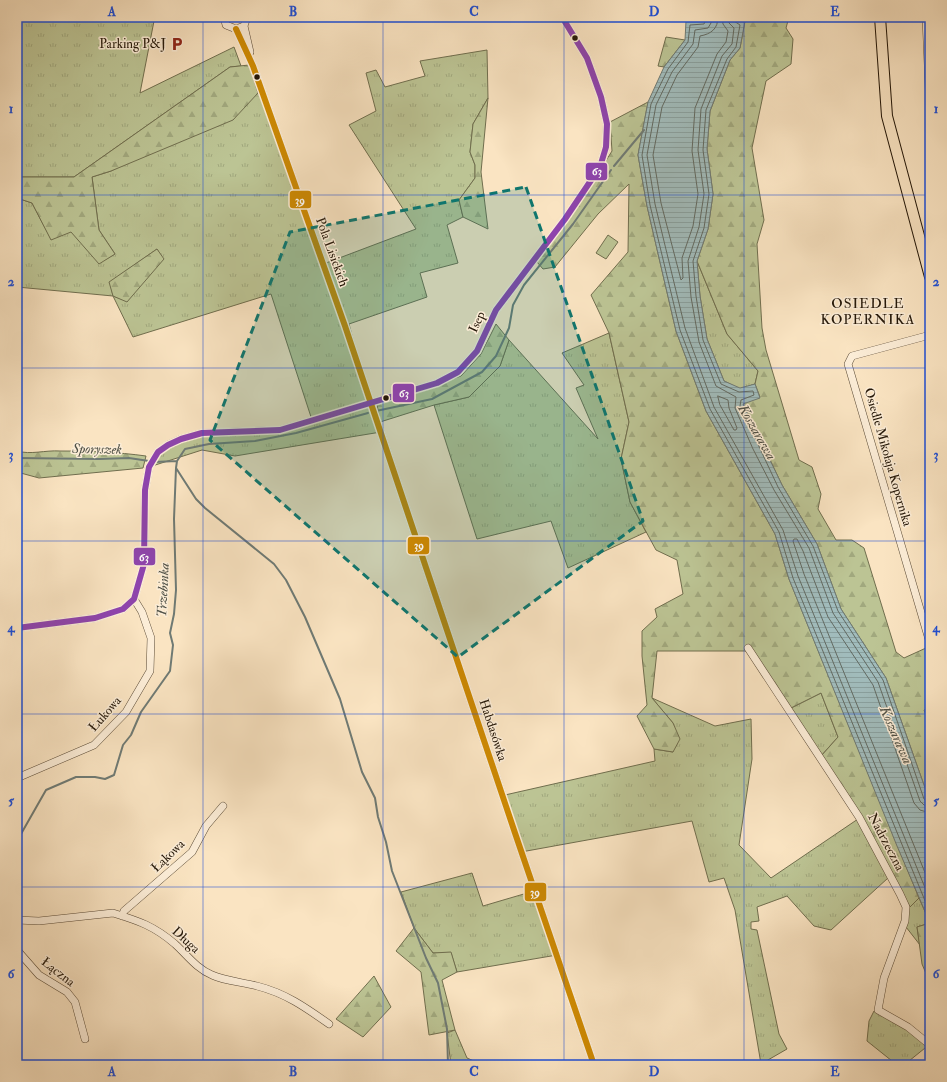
<svg xmlns="http://www.w3.org/2000/svg" width="947" height="1082" viewBox="0 0 947 1082" font-family="'IM FELL Double Pica',serif">
  <style>
    .grass { fill: url(#grass-tufts); stroke: #706e4e; fill-rule: evenodd }
    .forest { fill: url(#forest-firs); stroke: #706e4e }
    .pitch { fill: #bcc494; stroke: #706e4e }
    .water { fill: url(#water-rules); stroke: #6f7a74 }
    .lines { fill: none; stroke-linecap: round; stroke-linejoin: round }
    .shore { stroke: #626a62; stroke-width: 1 }
    .stream { stroke: #6f7a74; stroke-width: 2 }
    .street-casing { stroke: #5a4a36; stroke-width: 8 }
    .primary-casing { stroke: #241708; stroke-width: 12 }
    .street { stroke: #fcedd7; stroke-width: 7 }
    .primary { stroke: #fae4c2; stroke-width: 10 }
    .bus-1-casing { stroke: #fcedd7; stroke-width: 9 }
    .bus-2-casing { stroke: #fcedd7; stroke-width: 9 }
    .bus-1 { stroke: #cd8902; stroke-width: 6 }
    .bus-2 { stroke: #8e44ad; stroke-width: 6 }
    .marked { fill: #0f766e; fill-opacity: 0.2; stroke: #0f766e; stroke-width: 3; stroke-dasharray: 8 5; stroke-linejoin: round }
    .grid { fill: none; stroke: #1d4ed8; stroke-width: 1; stroke-opacity: 0.55 }
    .bus-dot { fill: #241708; stroke: #fcedd7; stroke-width: 1.5 }
    .labels { text-anchor: middle; dominant-baseline: central; stroke-width: 3; stroke-linejoin: round; paint-order: stroke }
    .poi-label { font-size: 13px; fill: #241708; stroke: #fcedd7; text-anchor: end }
    .street-label { font-size: 13px; fill: #241708; stroke: #fcedd7 }
    .neighbourhood-label { font-size: 14px; letter-spacing: 1px; fill: #241708; stroke: #fcedd7 }
    .water-label { font-size: 14px; font-style: italic; fill: #505147; stroke: #fcedd7 }
    .line-badge { stroke: #fcedd7; stroke-width: 1.5 }
    .badge-label { font-size: 11px; text-anchor: middle; font-weight: bold; fill: #fff }
    .neatline { fill: none; stroke: #1d4ed8; stroke-width: 1.5 }
    .grid-label { font-size: 13px; text-anchor: middle; font-weight: bold; fill: #1d4ed8 }
  </style>
  <defs>
    <pattern id="grass-tufts" width="24" height="20" patternUnits="userSpaceOnUse"><rect width="24" height="20" fill="#bcc494"/><path d="M3 7l-1-3M5 7V3M7 7l1-3M15 17l-1-3M17 17v-4M19 17l1-3" fill="none" stroke="#a1a87e"/></pattern>
    <pattern id="forest-firs" width="22" height="20" patternUnits="userSpaceOnUse"><rect width="22" height="20" fill="#bcc494"/><path d="M5 1l3.5 6h-7zM16 11l3.5 6h-7z" fill="#a1a87e"/></pattern>
    <pattern id="water-rules" width="6" height="5" patternUnits="userSpaceOnUse"><rect width="6" height="5" fill="#a1bcbc"/><path d="M0 2.5h6" fill="none" stroke="#8aa1a0"/></pattern>
  </defs>
  <rect width="100%" height="100%" fill="#fae4c2"/>
  <filter id="stains"><feTurbulence type="fractalNoise" baseFrequency=".005" numOctaves="4"/><feColorMatrix values="0 0 0 0 .2 0 0 0 0 .09 0 0 0 0 .02 0 0 0 .5 -.17"/></filter>
  <radialGradient id="worn" r=".72"><stop offset=".6" stop-color="#630" stop-opacity="0"/><stop offset="1" stop-color="#630" stop-opacity=".3"/></radialGradient>
  <path class="grass" d="M17,17H135L154,21L140,93L234,47L241,66L230,67L74,177H17Z
    M487,50L488,98L473,124L470,152L475,165V178L459,200L463,217L447,225L458,263L420,273L427,297L349,324L370,403L381,432L235,456L202,450L149,467L158,452L202,433L280,430L312,420L271,294L133,337L113,296L17,287V198L32,203L51,239L71,231L99,263L115,254L99,230L92,177L111,171L258,93L249,65L328,271L326,263L416,229L349,125L376,111L366,73L376,70L385,87L425,76L420,61ZM157,249L163,259L127,301L113,296L110,282Z
    M697,261L727,334L758,371L755,384L740,389L724,381L707,339L700,296Z
    M609,333L629,422L621,459L630,502L646,532L568,568L551,521L477,539L434,405L469,397L500,366L509,340L598,439L576,388L584,385L562,353Z
    M821,693L838,737L820,757L787,710Z
    M652,698L715,726L751,719L752,759L739,845L771,878L858,819L888,878L831,930L814,926L787,896L757,907L759,921L751,922V929L757,930L779,1034L787,1049L761,1064L735,910L724,878L709,882L692,821L521,852L505,795L655,761L654,749L673,752V723Z
    M472,873L483,906L534,891L557,955L457,972L451,953H433L414,928L401,892Z
    M902,893L910,907L919,898L930,923L917,927L920,945L906,927Z
    M878,1010L930,1044L904,1065H897L867,1041L869,1021L874,1011Z
    M455,1030L467,1058L483,1065H451L447,1033Z"/>
  <path class="forest" d="M731,17H789L786,28L793,39L791,64L766,81L752,148L764,220L757,244L762,328L766,350L799,460L812,467L821,494L818,509L836,540H852L864,548L896,652L904,658L926,648L930,660V708L924,710L930,726V802L886,678L841,609L817,544L782,485L743,403L760,397L755,384L758,371L727,334L697,261L708,229L713,194L707,149L710,111L730,60L740,48L745,21Z
    M666,37L685,40L664,67L658,66Z
    M249,65L258,93L233,120L111,171L92,177L99,230L115,254L99,264L71,232L51,240L32,203L17,198V177H74L230,67Z
    M488,98L481,172L488,229L463,217L459,200L475,178V165L470,152L473,124Z
    M648,102L638,155L647,206L676,331L706,411L775,534L789,579L919,898L910,907L822,755L838,737L821,693L787,710L748,651H657L652,698L673,723L680,739L673,752L654,749L637,716L647,705L642,656V631L657,617L655,609L683,594L677,560L656,550L630,502L621,459L629,422L609,333L591,295L628,252L629,184L598,214L555,267L543,269L537,262L567,223L612,151L610,122Z
    M157,249L164,259L127,302L113,296L109,282Z
    M496,324L509,340L500,366L469,397L434,405L380,422L377,404L461,376L481,354Z
    M17,451C31,455 45,450 60,451C89,451 117,452 146,456L143,468L39,478L17,472Z
    M930,923V983L922,964L917,927Z
    M414,928L433,953L451,952L457,972L442,980L455,1030L429,1035L421,972L396,951Z
    M374,976L391,1007L363,1037L336,1019Z"/>
  <path class="pitch" d="M608,235L618,242L606,259L596,253Z"/>
  <path class="water" d="M703,17H731L745,21L740,48L730,60L710,111L707,149L713,194L708,229L697,261L700,296L707,339L724,381L740,388L755,384L760,398L743,404L782,485L817,544L841,609L886,678L930,802V923L897,846L789,579L775,534L706,411L676,331L647,206L638,155L648,102L664,67L685,40L686,21H703Z"/>
  <g class="lines">
    <path class="shore" d="M707,17L704,24L690,25L688,42L668,69L651,104L642,155L650,205L680,330L710,409L779,532L793,578L930,913
      M712,17L711,23L708,28L695,30L693,44L672,72L656,105L647,155L655,204L685,328L714,407L783,530L798,576L930,900
      M718,17C718,29 711,34 700,36L698,47L677,75L662,107L653,155L661,203L681,280L683,278L682,258L693,226L698,194L692,151L695,108L717,54L726,42L728,31L723,24L722,17
      M728,17L729,23L734,28L732,44L722,56L701,109L698,150L704,194L699,227L688,261L691,297L699,342L716,386L736,397L735,408L753,449L774,490L809,548L833,613L878,682L920,801L924,805L930,807
      M733,17L734,21L740,25L736,47L727,59L706,110L703,150L709,194L704,228L693,261L696,296L703,340L721,384L739,392L753,391L754,395L741,400L740,406L778,487L813,546L838,611L883,680L924,799L930,802
      M718,396L728,400L729,408L737,428L736,430H734L720,405Z
      M930,813L920,810L914,803L873,685L828,617L803,551L797,539H794L793,541L804,574L930,885"/>
    <path class="stream" d="M614,166L644,130
      M376,411L432,399L482,372L496,356L509,328L513,305L524,285L573,224L611,170
      M17,458L99,459L129,458L149,461
      M154,462L177,461
      M176,468L196,499L205,508L274,564L286,580L305,617L340,699L362,772L375,798L378,817L386,842L392,871L426,958L438,983L447,1029L448,1065
      M17,841L46,790L76,777H95L105,779L114,775L123,745L131,735L141,712L170,671L173,645L170,633L174,614L176,590L174,519L176,468L177,461L185,449L209,444L255,441L296,433L368,413"/>
    <defs>
      <path id="street" d="M224,17L226,25L236,29L244,26L247,17
        M926,17L930,113
        M244,26L250,52
        M236,29L253,66L345,326L515,833L594,1065
        M930,335L852,356L848,364L930,643
        M17,628L95,618L123,609L134,599L144,564L145,490L149,467L158,452L168,445L181,439L202,433L280,430L437,383L458,372L477,351L496,310L565,219L600,167L606,147L607,124L601,97L587,58L562,17
        M748,648L859,817L900,894L906,907L905,921L884,978L878,1010L908,1027L930,1045
        M17,778L94,745L126,712L150,671L151,638L142,612L134,599
        M122,916L124,911L192,852L206,826L223,806
        M17,920L39,921L113,913C139,921 154,926 175,944C187,955 197,969 212,975C225,981 242,982 257,986C285,993 305,1007 329,1024
        M17,950L39,975L67,992L75,1002L85,1039"/>
      <path id="primary" d="M880,17L887,116L930,277"/>
    </defs>
    <use href="#street" class="street-casing"/>
    <use href="#primary" class="primary-casing"/>
    <use href="#street" class="street"/>
    <use href="#primary" class="primary"/>
    <defs>
      <path id="bus-1" d="M236,29L253,66L345,326L515,833L594,1065"/>
      <path id="bus-2" d="M17,628L95,618L123,609L134,599L144,564L145,490L149,467L158,452L168,445L181,439L202,433L280,430L437,383L458,372L477,351L496,310L565,219L600,167L606,147L607,124L601,97L587,58L562,17"/>
    </defs>
    <use href="#bus-1" class="bus-1-casing"/>
    <use href="#bus-2" class="bus-2-casing"/>
    <use href="#bus-1" class="bus-1"/>
    <use href="#bus-2" class="bus-2"/>
  </g>
  <path class="marked" d="M526,187L643,521L458,657L210,440L290,232Z"/>
  <path class="grid" d="M203,17V1065M383,17V1065M564,17V1065M744,17V1065M17,195H930M17,368H930M17,541H930M17,714H930M17,887H930"/>
  <defs>
    <symbol id="parking-bare" viewBox="-9 -9 18 18"><path d="M-3.5-5.5H1a3.5 3.5 0 0 1 0 7H-1V5.5H-3.5ZM-1-3.4V-.6H.8a1.4 1.4 0 0 0 0-2.8Z" fill="#8f2418" stroke="#fcedd7" stroke-width="2.5" paint-order="stroke"/></symbol>
  </defs>
  <g fill-rule="evenodd">
    <use href="#parking-bare" x="167" y="34" width="20" height="20"/>
  </g>
  <g class="bus-dot">
    <circle cx="575" cy="38" r="3.5"/>
    <circle cx="257" cy="77" r="3.5"/>
    <circle cx="386" cy="398" r="3.5"/>
  </g>
  <g class="labels">
    <g class="poi-label">
      <text x="166" y="44">Parking P&amp;J</text>
    </g>
    <g class="street-label">
      <text transform="translate(332 252) rotate(70)">Pola Lisickich</text>
      <text transform="translate(477 322) rotate(-65)">Isep</text>
      <text transform="translate(888 457) rotate(74)">Osiedle Mikołaja Kopernika</text>
      <text transform="translate(105 714) rotate(-49)">Łukowa</text>
      <text transform="translate(493 730) rotate(72)">Habdasówka</text>
      <text transform="translate(886 842) rotate(62)">Nadrzeczna</text>
      <text transform="translate(168 856) rotate(-44)">Łąkowa</text>
      <text transform="translate(186 940) rotate(42)">Długa</text>
      <text transform="translate(58 972) rotate(38)">Łączna</text>
    </g>
    <g class="neighbourhood-label">
      <text x="868" y="303">OSIEDLE<tspan x="868" dy="16">KOPERNIKA</tspan></text>
    </g>
    <g class="water-label">
      <text transform="translate(757 432) rotate(60)">Koszarawa</text>
      <text transform="translate(97 449) rotate(1)">Sporyszek</text>
      <text transform="translate(163 590) rotate(-87)">Trzebinka</text>
      <text transform="translate(896 735) rotate(66)">Koszarawa</text>
    </g>
  </g>
  <g class="line-badge">
    <rect x="585" y="162" width="23" height="19" rx="4" fill="#8e44ad"/>
    <rect x="289" y="190" width="23" height="19" rx="4" fill="#cd8902"/>
    <rect x="392" y="383" width="23" height="20" rx="4" fill="#8e44ad"/>
    <rect x="407" y="536" width="23" height="19" rx="4" fill="#cd8902"/>
    <rect x="133" y="547" width="23" height="19" rx="4" fill="#8e44ad"/>
    <rect x="524" y="882" width="23" height="20" rx="4" fill="#cd8902"/>
  </g>
  <g class="badge-label">
    <text x="597" y="175">63</text>
    <text x="300" y="204">39</text>
    <text x="404" y="397">63</text>
    <text x="419" y="549">39</text>
    <text x="144" y="561">63</text>
    <text x="535" y="896">39</text>
  </g>
  <rect width="947" height="1082" fill="none" stroke="#fae4c2" stroke-width="44"/>
  <rect x="22" y="22" width="903" height="1038" class="neatline"/>
  <g class="grid-label">
    <text x="112" y="16">A</text>
    <text x="293" y="16">B</text>
    <text x="474" y="16">C</text>
    <text x="654" y="16">D</text>
    <text x="835" y="16">E</text>
    <text x="11" y="113">1</text>
    <text x="936" y="113">1</text>
    <text x="11" y="286">2</text>
    <text x="936" y="286">2</text>
    <text x="11" y="459">3</text>
    <text x="936" y="459">3</text>
    <text x="11" y="632">4</text>
    <text x="936" y="632">4</text>
    <text x="11" y="805">5</text>
    <text x="936" y="805">5</text>
    <text x="11" y="978">6</text>
    <text x="936" y="978">6</text>
    <text x="112" y="1076">A</text>
    <text x="293" y="1076">B</text>
    <text x="474" y="1076">C</text>
    <text x="654" y="1076">D</text>
    <text x="835" y="1076">E</text>
  </g>
  <rect width="100%" height="100%" filter="url(#stains)"/>
  <rect width="100%" height="100%" fill="url(#worn)"/>
</svg>
